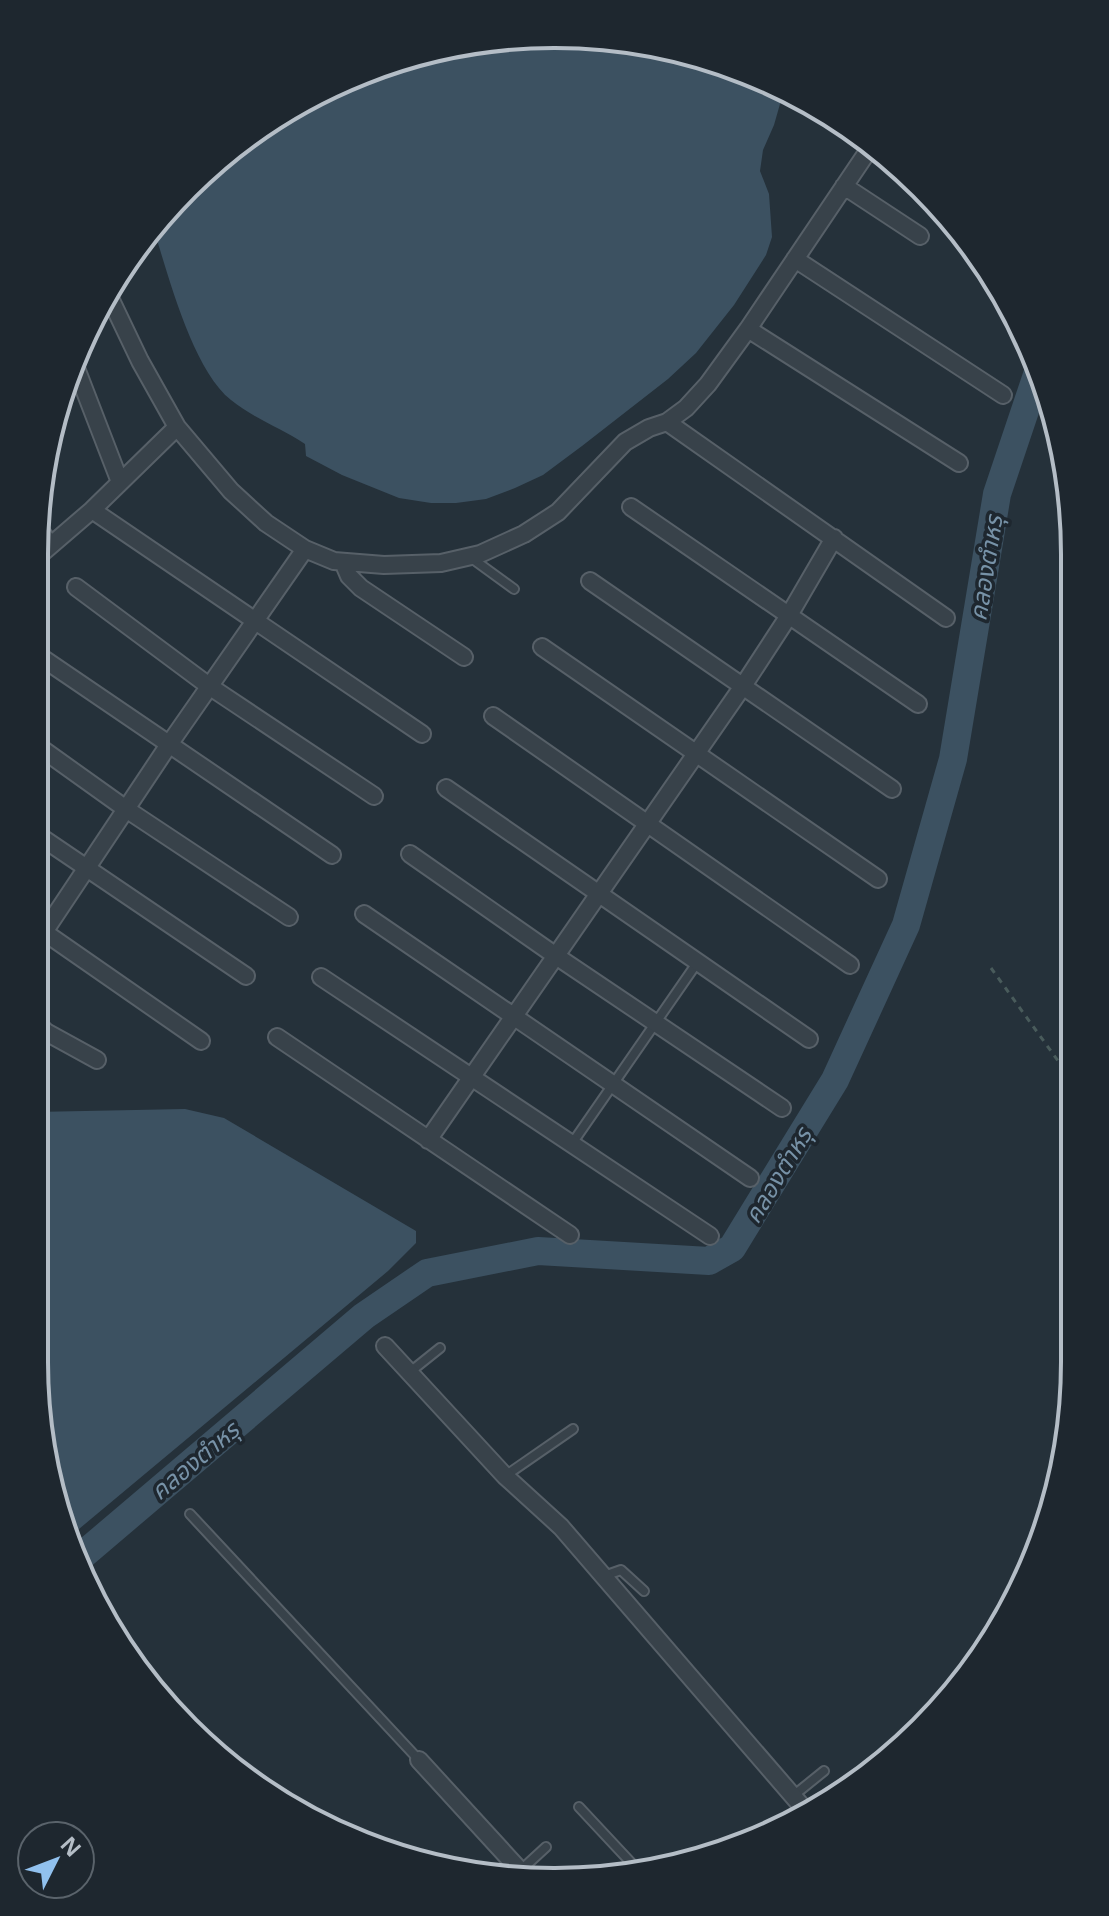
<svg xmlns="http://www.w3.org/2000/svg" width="1109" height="1916" viewBox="0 0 1109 1916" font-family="'Noto Sans','Noto Sans Thai',sans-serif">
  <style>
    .water { fill: #3c5161 }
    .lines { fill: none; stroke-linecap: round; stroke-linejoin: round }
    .river { stroke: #3c5161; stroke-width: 28 }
    .service-casing { stroke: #576068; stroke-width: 12 }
    .minor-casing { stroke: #576068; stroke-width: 20 }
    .path { stroke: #495b5b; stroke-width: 3; stroke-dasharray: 6 6; stroke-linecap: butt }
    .service { stroke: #38424a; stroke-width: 8 }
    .minor { stroke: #38424a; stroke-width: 16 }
    .labels { text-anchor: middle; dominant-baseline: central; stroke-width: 7; stroke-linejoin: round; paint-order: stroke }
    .water-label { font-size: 24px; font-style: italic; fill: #7792a7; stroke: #1e272f }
    .rim { fill: none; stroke: #b4bdc6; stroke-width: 4 }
  </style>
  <rect width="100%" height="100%" fill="#25313a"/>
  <path class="water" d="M554,34L656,44L753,73L784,90L774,125L763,150L760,171L769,194L772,237L766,255L734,305L696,353L668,379L582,446L543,475L515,488L486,499L456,503H431L399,498L342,475L306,456L305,444C281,428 253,418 231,400C192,369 168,274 153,227L186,187L265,122L355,74L453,44Z
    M185,1109L224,1118L416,1231V1243L388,1271L67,1539L61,1528L34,1361V1112Z"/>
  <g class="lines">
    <path class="river" d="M78,1559L364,1316L427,1273L538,1251L709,1261L732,1248L835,1080L906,925L953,759L997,494L1037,375"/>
    <defs>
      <path id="service" d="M470,557L514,589
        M571,1145L697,963
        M410,1372L440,1348
        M505,1476L573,1429
        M190,1514L419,1760
        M604,1576L621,1570L644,1591
        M793,1796L824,1771
        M579,1807L636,1868
        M521,1870L546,1847"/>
      <path id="minor" d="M844,186L920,236
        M795,259L1003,395
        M108,294L140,361L177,427L231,491L266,523L305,549L334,561L384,565L441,563L480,554L524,534L558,512L625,442L649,428L667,422L686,408L708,384L748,329L872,145
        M748,329L959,463
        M74,363L120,482
        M667,422L946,618
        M631,507L918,704
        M92,510L422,734
        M35,523L50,545
        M35,559L92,510L177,427
        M343,562L349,576L361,588L464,657
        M590,581L892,789
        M76,587L209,686L374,796
        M542,647L878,879
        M35,653L332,855
        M493,716L850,965
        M35,744L126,809L289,917
        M446,788L809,1039
        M35,833L246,976
        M410,854L556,956L782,1108
        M364,914L750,1178
        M44,932L201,1041
        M35,960L44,932L170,743L305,549
        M321,977L710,1236
        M34,1003L38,1024L46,1032L97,1060
        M277,1037L570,1235
        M428,1140L743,686L788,617L834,538
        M385,1346L505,1476L561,1527L805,1810
        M419,1760L527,1878"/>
    </defs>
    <use href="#service" class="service-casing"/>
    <use href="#minor" class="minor-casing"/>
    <path class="path" d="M991,968L1074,1083"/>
    <use href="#service" class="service"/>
    <use href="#minor" class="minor"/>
  </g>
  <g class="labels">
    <g class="water-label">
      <text transform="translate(985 568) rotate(-81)">คลองตำหรุ</text>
      <text transform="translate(777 1175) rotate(-59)">คลองตำหรุ</text>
      <text transform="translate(194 1460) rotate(-40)">คลองตำหรุ</text>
    </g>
  </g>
  <path d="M0 0H1109V1916H0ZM554 48H555A506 506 0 0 1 1061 554V1362A506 506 0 0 1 555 1868H554A506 506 0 0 1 48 1362V554A506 506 0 0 1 554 48Z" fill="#1e272f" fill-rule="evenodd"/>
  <path class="rim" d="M554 48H555A506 506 0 0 1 1061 554V1362A506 506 0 0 1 555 1868H554A506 506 0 0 1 48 1362V554A506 506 0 0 1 554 48Z"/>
  <g transform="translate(56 1860) rotate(48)"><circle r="38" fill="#1e272f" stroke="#5a636b" stroke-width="2"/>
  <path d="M0-6L14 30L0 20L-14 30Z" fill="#91c1ee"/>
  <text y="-12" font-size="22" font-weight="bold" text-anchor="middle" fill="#b4bdc6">N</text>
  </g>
</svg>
